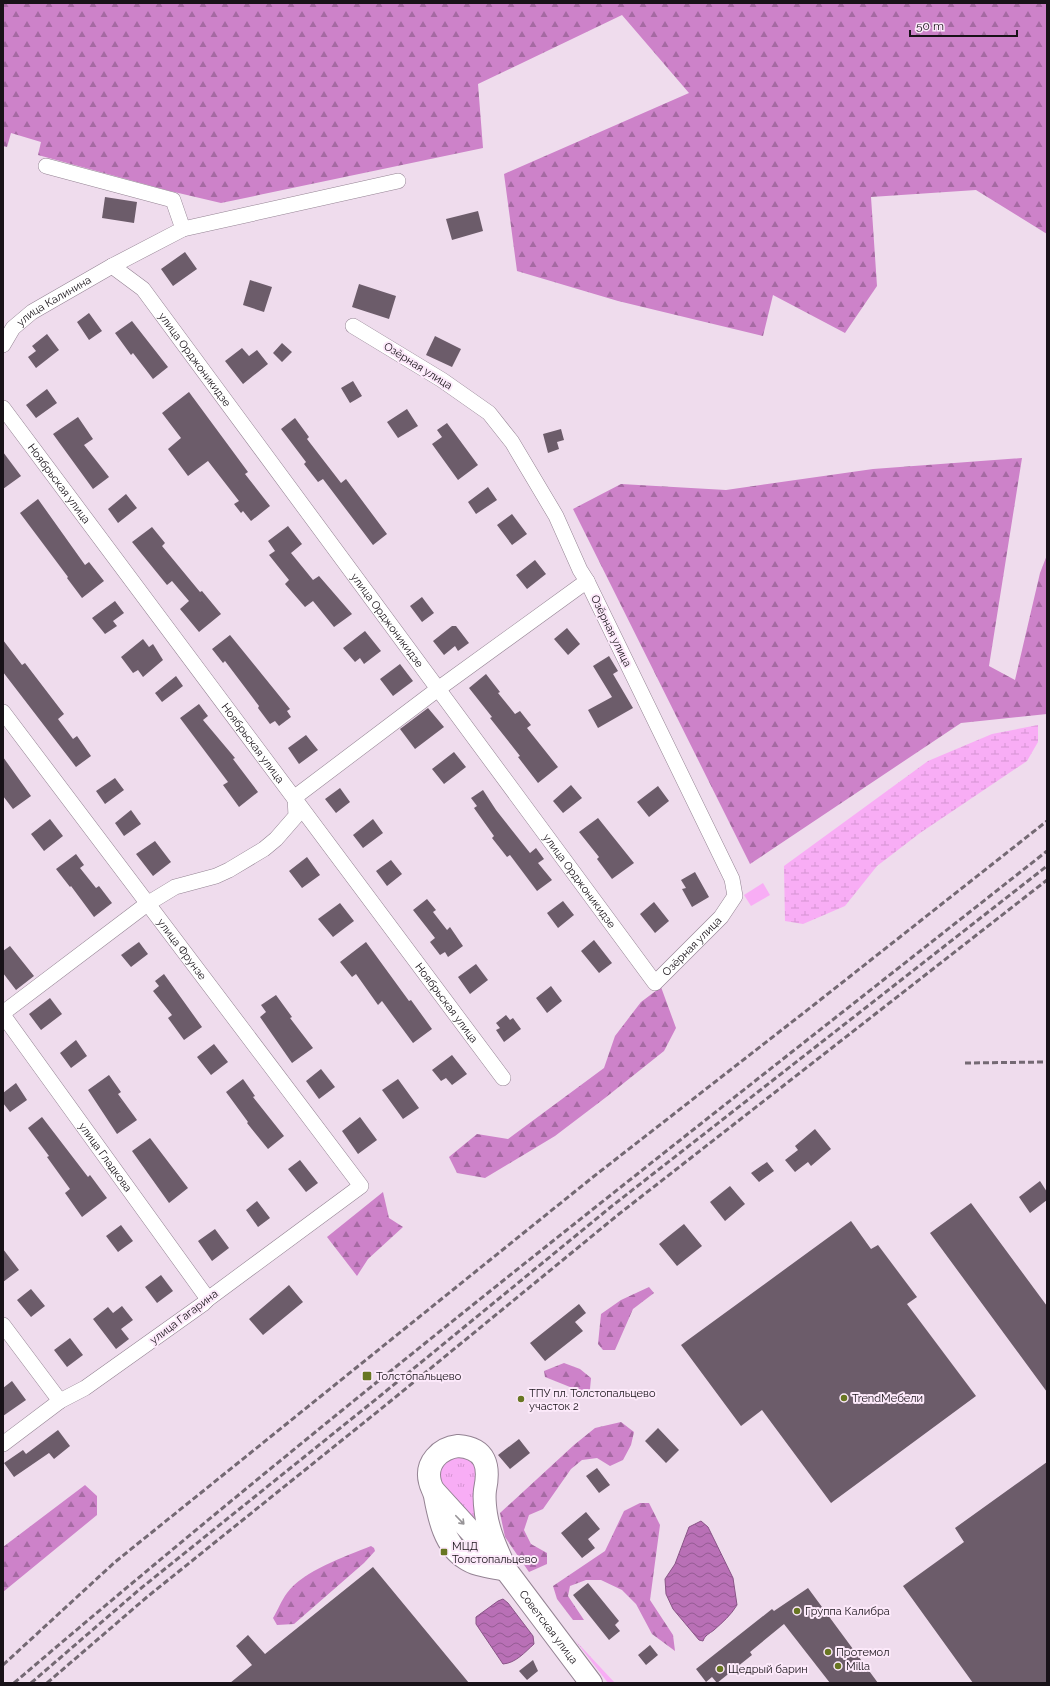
<svg xmlns="http://www.w3.org/2000/svg" width="1050" height="1686" viewBox="0 0 1050 1686" font-family="Raleway,sans-serif">
  <style>
    .grass { fill: url(#grass-tufts) }
    .forest { fill: url(#forest-firs) }
    .wetland { fill: url(#wetland-marsh) }
    .park { fill: #f8adf5 }
    .water { fill: url(#water-waves); stroke: #895487 }
    .building { fill: #6c5c6a }
    .lines { fill: none; stroke-linecap: round; stroke-linejoin: round }
    .street-casing { stroke: #948393; stroke-width: 16 }
    .secondary-casing { stroke: #948393; stroke-width: 24 }
    .street { stroke: #fff; stroke-width: 15 }
    .secondary { stroke: #fff; stroke-width: 22 }
    .rail { stroke: #746973; stroke-width: 3; stroke-dasharray: 6 3; stroke-linecap: butt }
    .oneway { stroke: #979497 }
    .poi-dot { fill: #687622; stroke: #fce9fa; stroke-width: 1.5 }
    .labels { text-anchor: middle; dominant-baseline: central; stroke-width: 4; stroke-linejoin: round; paint-order: stroke }
    .street-label { font-size: 11px; fill: #181218; stroke: #fce9fa }
    .poi-label { font-size: 11px; fill: #181218; stroke: #fce9fa; text-anchor: start }
  </style>
  <defs>
    <pattern id="grass-tufts" width="24" height="20" patternUnits="userSpaceOnUse"><rect width="24" height="20" fill="#f8adf5"/><path d="M3 7l-1-3M5 7V3M7 7l1-3M15 17l-1-3M17 17v-4M19 17l1-3" fill="none" stroke="#d494d1"/></pattern>
    <pattern id="forest-firs" width="22" height="20" patternUnits="userSpaceOnUse"><rect width="22" height="20" fill="#cd82c9"/><path d="M5 1l3.5 6h-7zM16 11l3.5 6h-7z" fill="#a569a2"/></pattern>
    <pattern id="wetland-marsh" width="20" height="14" patternUnits="userSpaceOnUse"><rect width="20" height="14" fill="#f8adf5"/><path d="M1 5h8M5 5V1M11 12h8M15 12V8" fill="none" stroke="#d494d1"/></pattern>
    <pattern id="water-waves" width="16" height="10" patternUnits="userSpaceOnUse"><rect width="16" height="10" fill="#b970b6"/><path d="M0 5q4-4 8 0t8 0" fill="none" stroke="#955b93"/></pattern>
  </defs>
  <rect width="100%" height="100%" fill="#efdced"/>
  <path class="grass" d="M447,1454L475,1458L486,1538L435,1482Z
    M574,1639L615,1683H608Z"/>
  <path class="forest" d="M3,3H1047V234L976,190L871,197L877,286L845,333L773,295L763,336L618,301L517,271L504,174L689,93L622,15L478,84L483,148L221,203L170,191L38,155L41,142L11,133L7,147L3,146Z
    M1022,458L989,666L1015,680L1040,573L1047,555V714L961,723L750,864L573,509L621,484L726,490L873,469Z
    M661,987L676,1028L664,1051L605,1098L555,1136L485,1178L457,1173L449,1157L477,1134L508,1139L604,1068L615,1036L641,1002Z
    M383,1192L389,1218L403,1227L368,1259L357,1276L327,1237Z
    M649,1287L654,1293L633,1309L615,1350H603L598,1344L601,1314L621,1300Z
    M564,1363L580,1369L591,1378L590,1389L582,1394L570,1387L545,1377L544,1371Z
    M621,1422L634,1432L631,1445L623,1460L610,1466L597,1458L582,1460L571,1469L543,1509L529,1515L524,1530L531,1544L547,1553V1564L529,1572L505,1537L500,1513L574,1445L595,1428Z
    M85,1485L97,1496V1515L3,1592V1547Z
    M640,1503H649L660,1525L650,1600L673,1635L675,1651L652,1634L636,1604L622,1590L601,1580H586L570,1586L568,1596L584,1620H573L557,1599L553,1586L605,1551L624,1511Z
    M371,1546L374,1548L375,1551L364,1563L294,1624L277,1625L273,1618C278,1610 281,1601 287,1593C303,1571 346,1556 371,1546Z"/>
  <path class="wetland" d="M1038,725V742L1027,761L920,833L877,866L845,906L803,924L785,921L784,866L928,761L992,734Z"/>
  <path class="park" d="M763,883L770,895L751,906L744,895Z"/>
  <path class="water" d="M701,1521L708,1527L733,1578L737,1605C731,1615 723,1622 714,1630C709,1634 705,1635 703,1641L699,1640L673,1609L666,1594L665,1579L675,1564L689,1527Z
    M503,1599L508,1603L533,1636L534,1644C525,1652 516,1663 503,1664L476,1624V1617L498,1601Z"/>
  <path class="building" d="M105,197L137,202L134,223L102,218Z
    M478,211L483,231L452,240L446,219Z
    M185,252L197,269L173,286L161,269Z
    M250,280L272,287L264,312L243,305Z
    M359,284L396,296L389,319L352,307Z
    M89,313L102,331L89,340L77,322Z
    M132,321L168,367L153,379L133,353L131,355L115,333Z
    M47,334L59,350L36,368L28,357L36,351L32,346Z
    M435,336L461,349L452,367L426,355Z
    M282,343L292,352L282,362L273,353Z
    M242,348L249,356L257,350L268,364L243,384L225,361Z
    M353,381L362,396L350,403L341,388Z
    M47,389L57,403L36,418L26,405Z
    M189,392L248,472L245,474L270,506L251,521L243,511L241,513L234,504L239,501L208,461L188,476L168,449L181,438L162,413Z
    M407,409L418,426L398,438L387,422Z
    M78,417L93,439L84,445L109,477L93,489L53,434Z
    M295,418L309,437L307,439L341,483L346,479L387,534L373,545L323,479L318,482L304,464L306,462L281,429Z
    M447,423L478,465L458,480L432,444L442,437L437,430Z
    M561,429L564,440L557,442L559,449L548,453L543,434Z
    M3,452L21,476L3,489Z
    M488,487L497,500L476,514L468,502Z
    M126,494L137,508L118,523L108,509Z
    M38,499L85,565L89,562L104,581L82,598L67,578L68,577L20,513Z
    M512,514L527,534L512,545L497,525Z
    M288,526L302,544L291,553L313,580L319,576L352,614L334,627L313,601L305,607L285,584L289,580L269,555L275,551L268,541Z
    M152,527L165,543L162,546L200,592L202,591L221,614L199,632L180,609L189,601L172,581L167,585L132,542Z
    M535,560L546,574L527,589L516,575Z
    M422,597L434,613L422,622L410,606Z
    M115,601L124,613L113,621L117,626L105,634L92,618Z
    M452,626H456L469,643L458,651L455,646L444,655L433,641Z
    M567,628L580,644L568,655L554,639Z
    M365,631L381,651L364,664L360,658L355,662L343,648Z
    M230,635L290,709L287,711L291,717L279,726L275,721L270,724L258,708L259,706L225,661L223,663L212,649Z
    M143,639L149,647L153,644L163,660L143,677L138,670L133,673L121,657Z
    M3,640L22,665L25,663L64,714L58,719L73,739L77,736L91,756L76,767L3,672Z
    M609,656L618,671L613,674L633,708L598,728L588,710L612,697L593,666Z
    M400,664L413,681L393,696L380,679Z
    M486,674L500,692L498,693L515,714L520,711L531,725L527,728L558,767L538,783L518,757L520,756L490,718L492,717L469,688Z
    M176,676L183,686L162,702L155,693Z
    M199,704L208,716L203,720L235,758L233,759L258,792L239,807L223,785L228,782L180,718Z
    M428,708L444,727L415,749L400,729Z
    M306,735L318,750L299,764L288,748Z
    M454,752L466,767L444,784L432,769Z
    M3,757L31,796L13,809L3,796Z
    M115,778L124,790L105,804L96,791Z
    M571,785L582,798L563,813L553,801Z
    M658,786L669,801L649,817L637,802Z
    M340,788L350,802L336,813L325,799Z
    M483,790L496,810L530,853L536,848L544,859L538,863L552,880L537,891L510,855L507,857L492,838L494,836L474,808L477,806L471,798Z
    M131,810L141,824L124,836L115,823Z
    M598,818L634,863L612,879L597,859L599,857L579,832Z
    M50,819L63,836L44,851L31,834Z
    M373,819L383,833L363,848L353,835Z
    M155,841L171,862L153,876L136,854Z
    M76,854L84,865L80,868L96,888L99,886L112,903L94,917L71,886L70,887L56,869Z
    M307,857L320,875L302,888L289,871Z
    M391,860L402,874L387,886L376,871Z
    M695,872L709,897L692,907L682,889L686,888L681,880Z
    M427,899L436,910L433,912L447,930L450,927L463,946L448,957L445,952L440,955L430,942L435,938L413,910Z
    M563,901L574,915L558,928L547,913Z
    M654,902L669,921L655,933L640,914Z
    M340,903L354,921L333,937L318,919Z
    M594,940L612,963L599,973L581,951Z
    M139,942L148,954L131,967L121,955Z
    M366,942L409,1001L411,1000L432,1029L413,1043L382,1001L378,1005L356,974L352,977L340,962Z
    M10,946L34,976L16,990L3,973V951Z
    M476,964L488,980L470,994L458,977Z
    M164,974L202,1027L184,1040L168,1018L172,1015L153,991L159,986L155,981Z
    M551,986L562,1001L547,1013L536,998Z
    M276,995L292,1017L290,1018L313,1048L292,1063L260,1017L266,1012L261,1005Z
    M50,998L62,1014L41,1030L29,1014Z
    M506,1015L510,1020L513,1018L521,1029L504,1042L496,1030L500,1028L496,1023Z
    M76,1040L87,1056L71,1068L60,1053Z
    M214,1044L228,1062L211,1075L197,1057Z
    M452,1055L467,1074L452,1085L446,1078L441,1081L432,1070Z
    M321,1069L335,1087L319,1099L306,1081Z
    M109,1075L121,1092L118,1094L137,1120L117,1134L88,1090Z
    M243,1079L255,1096L253,1097L284,1136L268,1149L247,1123L248,1122L226,1092Z
    M398,1079L419,1108L403,1119L382,1090Z
    M16,1083L27,1100L10,1112L3,1103V1093Z
    M42,1117L88,1177L90,1175L107,1198L82,1217L65,1193L70,1189L47,1157L49,1156L28,1128Z
    M360,1117L377,1140L358,1154L342,1131Z
    M815,1129L831,1149L811,1166L808,1162L795,1172L785,1160L798,1150L795,1146Z
    M150,1138L188,1188L169,1203L132,1151Z
    M300,1160L318,1183L306,1192L288,1169Z
    M767,1162L774,1171L759,1182L751,1173Z
    M1040,1181L1047,1192V1200L1030,1213L1019,1197Z
    M730,1186L745,1204L725,1221L710,1202Z
    M257,1201L270,1218L258,1227L246,1210Z
    M971,1203L1047,1306V1392L930,1233Z
    M851,1221L871,1249L878,1245L917,1297L907,1304L976,1396L831,1503L762,1410L741,1426L681,1345Z
    M684,1224L702,1246L677,1266L659,1244Z
    M121,1225L133,1241L118,1252L106,1236Z
    M215,1229L229,1248L212,1261L198,1241Z
    M3,1249L19,1270L3,1282Z
    M161,1275L173,1291L157,1303L145,1287Z
    M289,1285L303,1302L263,1335L249,1319Z
    M31,1289L45,1306L31,1317L17,1300Z
    M579,1304L586,1313L575,1322L583,1331L545,1361L530,1343Z
    M122,1306L133,1320L121,1329L129,1339L116,1349L93,1319L108,1307L113,1313Z
    M70,1338L83,1355L67,1367L54,1350Z
    M12,1381L26,1400L3,1416V1388Z
    M658,1428L679,1450L666,1463L645,1441Z
    M58,1430L70,1446L54,1459L49,1453L14,1477L4,1463L23,1450L26,1454Z
    M519,1439L530,1453L510,1469L498,1455Z
    M1047,1462V1683H973L903,1586L964,1542L955,1528Z
    M597,1468L610,1485L599,1493L586,1476Z
    M586,1512L600,1529L588,1539L595,1548L582,1558L561,1533Z
    M373,1567L469,1683H230L252,1665L236,1646L248,1635L265,1654Z
    M588,1583L619,1621L615,1625L620,1631L609,1640L573,1595Z
    M808,1588L878,1683H830L784,1624L750,1652L752,1655L717,1683L712,1677L706,1682L696,1669L772,1609L774,1611Z
    M650,1645L658,1655L646,1665L638,1655Z
    M533,1660L538,1671L527,1680L519,1671Z"/>
  <g class="lines">
    <defs>
      <g id="street">
        <path d="M183,229L398,181"/>
        <path id="s1" d="M112,266L143,289L655,983L721,917L735,896L732,879L587,581L580,570L556,516L512,442L489,413L442,380L353,326"/>
        <path id="s2" d="M3,345L13,328L32,312L112,266L183,229L173,200L46,166"/>
        <path id="s3" d="M3,408L503,1078"/>
        <path id="s4" d="M3,712L361,1186L208,1299L203,1304L85,1388L60,1401L3,1444"/>
        <path d="M3,1013L147,904L175,887L216,876L229,870L264,849L276,839L296,816L295,797L438,689L587,581"/>
        <path id="s5" d="M3,1015L208,1299"/>
        <path d="M3,1325L60,1401"/>
      </g>
      <g id="secondary">
        <path d="M458,1446C486,1448 490,1466 485,1490C484,1497 485,1507 486,1514C489,1534 498,1552 506,1570C493,1567 476,1566 465,1558C445,1546 439,1518 435,1496C434,1491 431,1487 430,1482C425,1463 440,1448 458,1446Z"/>
        <path id="s6" d="M434,1491L506,1570L591,1683"/>
      </g>
    </defs>
    <use href="#street" class="street-casing"/>
    <use href="#secondary" class="secondary-casing"/>
    <use href="#street" class="street"/>
    <use href="#secondary" class="secondary"/>
    <path class="rail" d="M965,1063L1047,1062
      M3,1665L115,1562L593,1177L815,1004L1047,821
      M14,1683C350,1396 700,1125 1047,851
      M31,1683L140,1589L380,1396L612,1206L1047,866
      M47,1683L147,1597L387,1404L619,1214L1047,880"/>
  </g>
  <defs><path id="oneway-shaft" d="M-6 0H5M1.5-3L5.5 0L1.5 3" fill="none" stroke-width="1.6" stroke-linecap="round" stroke-linejoin="round"/></defs>
  <use class="oneway" href="#oneway-shaft" transform="translate(460 1520) rotate(46)"/>
  <g class="poi-dot">
    <rect x="362" y="1371" width="10" height="10" rx="2"/>
    <circle cx="844" cy="1398" r="4"/>
    <circle cx="521" cy="1399" r="4"/>
    <rect x="440" y="1548" width="8" height="8" rx="2"/>
    <circle cx="797" cy="1611" r="4"/>
    <circle cx="828" cy="1652" r="4"/>
    <circle cx="838" cy="1666" r="4"/>
    <circle cx="720" cy="1669" r="4"/>
  </g>
  <g class="labels">
    <g class="street-label">
      <text stroke="none"><textPath href="#s2" startOffset="69">улица Калинина</textPath></text>
      <text stroke="none"><textPath href="#s1" startOffset="126">улица Орджоникидзе</textPath></text>
      <text transform="translate(418 366) rotate(32)">Озёрная улица</text>
      <text stroke="none"><textPath href="#s3" startOffset="94">Ноябрьская улица</textPath></text>
      <text stroke="none"><textPath href="#s1" startOffset="450">улица Орджоникидзе</textPath></text>
      <text transform="translate(611 631) rotate(64)">Озёрная улица</text>
      <text stroke="none"><textPath href="#s3" startOffset="418">Ноябрьская улица</textPath></text>
      <text stroke="none"><textPath href="#s1" startOffset="774">улица Орджоникидзе</textPath></text>
      <text stroke="none"><textPath href="#s1" startOffset="953">Озёрная улица</textPath></text>
      <text stroke="none"><textPath href="#s4" startOffset="297">улица Фрунзе</textPath></text>
      <text stroke="none"><textPath href="#s3" startOffset="742">Ноябрьская улица</textPath></text>
      <text stroke="none"><textPath href="#s5" startOffset="175">улица Гладкова</textPath></text>
      <text transform="translate(184 1317) rotate(-37)">улица Гагарина</text>
      <text stroke="none"><textPath href="#s6" startOffset="178">Советская улица</textPath></text>
    </g>
    <g class="poi-label">
      <text x="376" y="1376">Толстопальцево</text>
      <text x="529" y="1393">ТПУ пл. Толстопальцево<tspan x="529" dy="13">участок 2</tspan></text>
      <text x="852" y="1398">TrendМебели</text>
      <text x="452" y="1546">МЦД<tspan x="452" dy="13">Толстопальцево</tspan></text>
      <text x="805" y="1611">Группа Калибра</text>
      <text x="836" y="1652">Протемол</text>
      <text x="846" y="1666">Milla</text>
      <text x="728" y="1669">Щедрый барин</text>
    </g>
  </g>
  <rect width="1050" height="1686" fill="none" stroke="#181218" stroke-width="8"/>
  <path d="M910 30v6h107v-6" fill="none" stroke="#181218" stroke-width="2"/>
  <text x="916" y="30" font-size="12" fill="#181218" stroke="#fce9fa" stroke-width="3" paint-order="stroke">50 m</text>
</svg>
